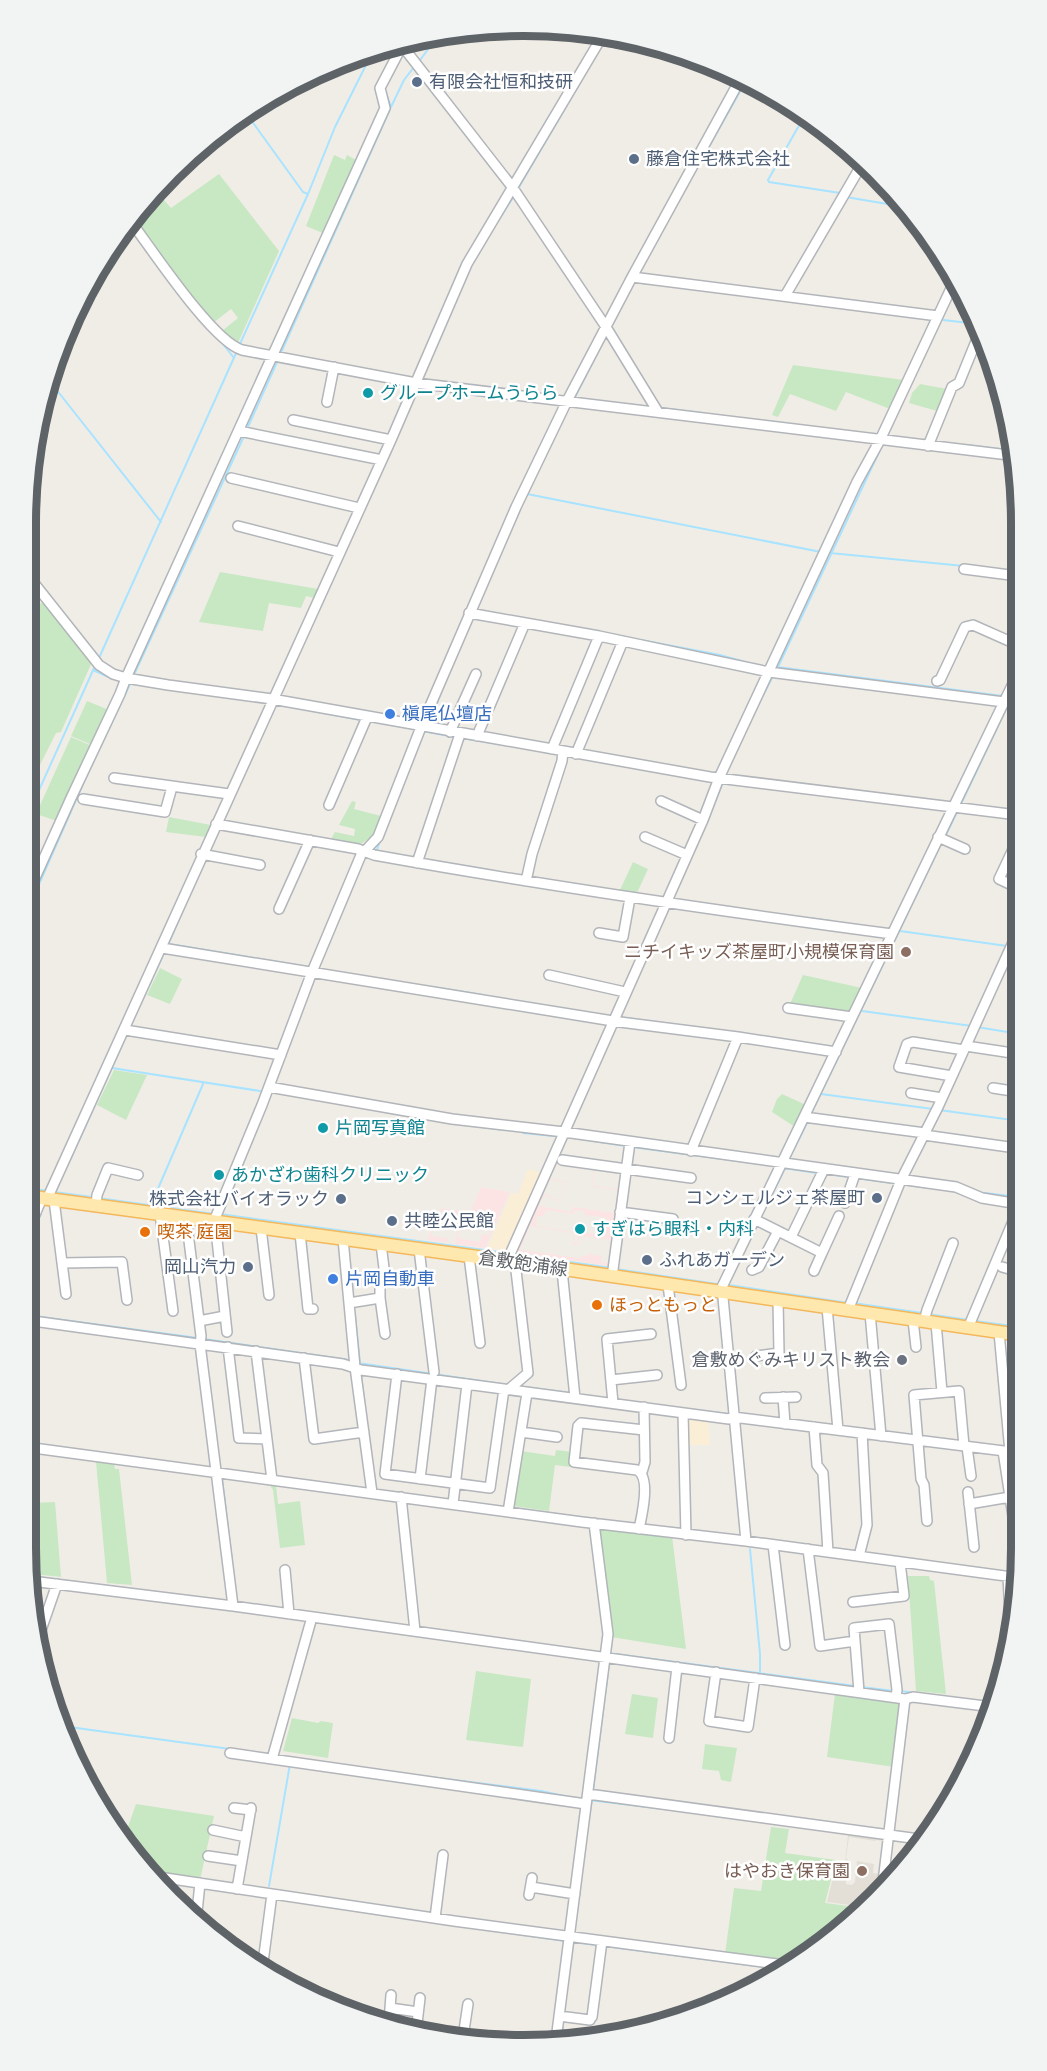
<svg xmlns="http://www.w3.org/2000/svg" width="1047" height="2071" viewBox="0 0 1047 2071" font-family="'Source Sans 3','Noto Sans JP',sans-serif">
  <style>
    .education { fill: #e3dfd7; fill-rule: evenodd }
    .medical { fill: #fce4e4; fill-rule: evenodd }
    .green { fill: #c7e8c3 }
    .sand { fill: #fbeed7 }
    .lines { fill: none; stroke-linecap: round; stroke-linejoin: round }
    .stream { stroke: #a8e3ff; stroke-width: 2 }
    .minor-casing { stroke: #b2b5b9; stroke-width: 12 }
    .major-casing { stroke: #f3b75c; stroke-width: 15 }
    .minor { stroke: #fff; stroke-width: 9 }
    .major { stroke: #ffe8ad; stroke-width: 12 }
    .service-dot { fill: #5c6f8a; stroke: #fff; stroke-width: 2 }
    .culture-dot { fill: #0f9aa8; stroke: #fff; stroke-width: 2 }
    .shop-dot { fill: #3f7fe0; stroke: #fff; stroke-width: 2 }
    .education-dot { fill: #8d6e63; stroke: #fff; stroke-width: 2 }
    .food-dot { fill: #e8710a; stroke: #fff; stroke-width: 2 }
    .worship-dot { fill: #6b7280; stroke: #fff; stroke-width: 2 }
    .labels { text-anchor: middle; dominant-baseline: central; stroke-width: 5; stroke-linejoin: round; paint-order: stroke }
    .service-label { font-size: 18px; fill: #4e5e75; stroke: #fff; text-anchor: start }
    .culture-label { font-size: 18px; fill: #0d838f; stroke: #fff; text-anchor: start }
    .shop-label { font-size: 18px; fill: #366cbe; stroke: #fff; text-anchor: start }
    .education-label { font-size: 18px; fill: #785e54; stroke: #fff; text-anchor: end }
    .food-label { font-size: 18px; fill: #c56008; stroke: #fff; text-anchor: start }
    .street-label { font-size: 18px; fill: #5e6367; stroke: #fff }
    .worship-label { font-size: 18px; fill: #5b616d; stroke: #fff; text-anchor: end }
    .rim { fill: none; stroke: #5e6367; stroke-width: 8 }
  </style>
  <rect width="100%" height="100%" fill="#f0ede7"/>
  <path class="education" d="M848,1835L885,1840L881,1881H877L875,1884L873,1902L865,1907L827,1902L837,1861L845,1862ZM849,1837L875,1841L876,1840L883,1841L881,1874L873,1873L874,1864L857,1861L855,1882L852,1885L846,1884L847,1862L849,1861L846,1858Z"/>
  <path class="medical" d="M556,1163L595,1168L593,1186L619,1189L610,1266L516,1252L543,1193L559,1200L566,1183L549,1179ZM557,1163L594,1168L592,1187L618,1190L615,1213L573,1207L571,1212L539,1206L544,1195L559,1201L567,1182L550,1178ZM546,1210L574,1214L575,1210L584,1211V1215L602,1217L607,1219L605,1235L579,1232L577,1243H573L574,1232L536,1226L537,1216H544ZM530,1226L573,1233L572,1244L578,1245L580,1236L611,1240L609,1263L601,1262L602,1256L587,1254L586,1257L580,1256V1258L520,1250Z
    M481,1187L510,1192L485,1248L427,1240L441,1208L470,1213ZM442,1210L461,1214L455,1243L447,1242L448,1238L431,1236ZM463,1214L492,1219L489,1235L482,1234L480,1242L458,1238Z"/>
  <path class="green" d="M334,155L345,160L347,155L356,160L325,234L306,226Z
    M219,174L279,251L237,345L222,331L238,318L231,309L213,323L131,217L156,191L171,208Z
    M793,365L904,380L890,409L846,392L836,411L790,394L778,417L772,415Z
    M920,384L947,389L937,411L909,403L912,393Z
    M220,572L318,589L314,598L306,596L301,608L269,603L263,631L199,622Z
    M26,600L34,609L45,600L92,662L61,732L56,733L37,771L26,763Z
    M87,701L109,710L92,745L71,736Z
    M71,737L92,746L57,821L36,814Z
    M352,801L356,802L354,809L381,816L374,835L361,844L331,839L335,832L354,836L355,829L339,825Z
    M169,817L211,825L206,837L166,832Z
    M633,862L648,869L637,893L620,890Z
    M160,968L182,979L170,1004L147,995Z
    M803,975L862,988L850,1012L790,1004Z
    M114,1070L147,1075L126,1120L97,1105Z
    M782,1094L806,1105L795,1127L772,1112L777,1099Z
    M556,1450L573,1452L571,1467L555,1465L549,1511L513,1506L521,1451L555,1456Z
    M26,1452L29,1453L33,1503L55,1502L61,1577L34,1574Z
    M96,1461L114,1463L115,1469H119L132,1585L107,1583Z
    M269,1484L276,1485L278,1504L300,1501L305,1545L280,1548L273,1490Z
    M602,1527L672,1536L686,1649L611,1637L598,1530Z
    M908,1576H929L930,1580L934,1581L946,1694L916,1691Z
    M476,1671L531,1679L523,1747L466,1740Z
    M632,1694L658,1698L653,1738L625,1734Z
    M835,1694L900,1704L894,1767L827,1757Z
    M292,1718L318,1723L321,1721L333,1723L328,1758L283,1751Z
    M705,1744L737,1748L731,1782L721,1780L719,1771L702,1769Z
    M136,1804L214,1816L200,1880L148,1872L129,1851L123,1841Z
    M771,1827L789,1829L785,1853L836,1860L825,1903L864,1908L788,1962L725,1954L734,1888L761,1891Z"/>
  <path class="sand" d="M528,1169L542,1173L507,1249L503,1250L487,1248L511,1193L518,1194Z
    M689,1418L708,1422L710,1445H687V1420Z"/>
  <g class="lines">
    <path class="stream" d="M673,54L690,57
      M418,63L439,34
      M386,93L391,107
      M246,113L303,192L308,194
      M805,115L768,180L769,182L840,193
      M701,161L747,79
      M519,187L581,81
      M846,197L905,207
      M480,250L512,199
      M634,282L649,284
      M943,320L978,324
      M64,338L100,266
      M219,339L234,358
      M239,346L308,194L335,127L374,49
      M280,355L391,107L404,80L414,67
      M48,379L161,522
      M575,397L605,338
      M575,398L651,407
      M661,408L702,413
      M247,429L278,360
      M967,445L1015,451
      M527,494L821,552
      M830,553L964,566
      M641,640L720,655L752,664
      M99,658L237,351
      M777,667L1003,696
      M778,667L880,450
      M93,670L113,679
      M133,677L245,434
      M257,702L270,703
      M757,707L772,678
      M308,710L361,720
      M370,721L414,729
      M430,721L450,670
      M422,731L455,737
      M461,738L541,751
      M715,802L723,782
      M961,804L1018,684
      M26,819L95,666
      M945,837L957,812H959
      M377,850L380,841
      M435,861L489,870
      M26,914L86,777L131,682
      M808,918L832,921
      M900,931L1007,946
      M169,944L309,967
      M168,945L186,903
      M433,987L483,995
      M862,1011L972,1026
      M619,1017L709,1029
      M977,1027L1019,1034
      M129,1029L164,953
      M112,1068L260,1091
      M821,1094L933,1109
      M939,1110L1019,1121
      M380,1111L401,1115
      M810,1116L942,842
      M457,1124L505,1130
      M523,1133L554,1136
      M567,1137L626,1146
      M632,1147L775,1166
      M70,1160L127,1034
      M788,1161L808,1121
      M784,1168L817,1173
      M826,1174L850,1177
      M856,1178L892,1183
      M907,1185L929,1188
      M26,1188L48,1191
      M54,1192L92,1197
      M985,1193L1019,1197
      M98,1198L214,1214
      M151,1205L203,1084
      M766,1207L786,1166
      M220,1214L506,1253
      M32,1233L41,1214
      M26,1247L30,1238
      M515,1254L611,1268
      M616,1269L717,1284
      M729,1285L848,1303
      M853,1303L922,1313
      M927,1314L969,1320
      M26,1315L198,1338
      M355,1315L360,1363
      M975,1321L1020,1327
      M204,1339L349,1360
      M358,1363L509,1385
      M361,1375L365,1407
      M517,1386L571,1393
      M663,1406L729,1414
      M222,1478L237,1603
      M472,1503L505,1507
      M511,1508L588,1518
      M750,1537L786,1542
      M750,1549L760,1654V1674
      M30,1576L156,1592
      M608,1653L855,1686
      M861,1687L894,1691
      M900,1691L971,1700
      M62,1726L230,1749
      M414,1775L541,1791L569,1797
      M593,1791L609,1663
      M589,1800L682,1811
      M586,1833L592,1800
      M157,1881L197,1887
      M269,1886L290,1764
      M203,1888L245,1894
      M488,1930L565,1941
      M571,1942L598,1945
      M604,1946L765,1967
      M561,2040L563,2023"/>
    <defs>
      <path id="minor" d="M546,27L600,40L674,51
        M400,43L513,188L606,327L658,412
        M402,46L380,88L385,108L126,678L168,685L272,699L710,777L1018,815
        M129,219C151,248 212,341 242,350L416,383L1017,456
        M632,277L938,316
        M958,292L960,293
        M785,296L862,164
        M327,402L334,367
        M293,420L391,440
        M239,431L382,460
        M928,446L952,387L959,383L981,329
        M231,478L359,508
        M238,526L339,552
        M964,569L1018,576
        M469,613L599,636L769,672L1004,702
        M937,681L940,680L965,627L973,625L1018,645
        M450,732L476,674
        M477,736L525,623
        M552,749L599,636
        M576,754L623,641
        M114,778L229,794
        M83,799L165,812L172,787
        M661,801L703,820
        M329,805L367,717
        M216,824L358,849L374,855C546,886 719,911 892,934
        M645,837L687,855
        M938,837L965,849
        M1015,845L999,879L1018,888
        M201,854L260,865
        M417,863L460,734
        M526,881L532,854L562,761L563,751
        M26,898L71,798L120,694L126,678L113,674L99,665L26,573
        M279,909L310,840
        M599,933L623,937L630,898
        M162,948L613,1021
        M549,975L625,992
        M1017,998L1019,995
        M788,1008L852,1017
        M612,1021L738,1037L836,1052
        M125,1030L281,1055
        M966,1046L1019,1054
        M952,1076L899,1067L907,1044L913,1042L964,1050
        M269,1087L452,1119L564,1132L956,1187L982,1198L1019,1204
        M993,1088L1019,1092
        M911,1093L942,1098
        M804,1117L925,1133
        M924,1135L1016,1148
        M691,1151L738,1037
        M562,1160L691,1178
        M47,1199L391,440L467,264L600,40
        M54,1200L66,1294
        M845,1203L855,1174
        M96,1205L97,1195L108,1168L138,1175
        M620,1212L673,1219
        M160,1214L173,1311
        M186,1217L201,1336L200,1344L233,1606
        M754,1219L822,1253L839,1216
        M214,1221L262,1105L312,972L361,855L378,837L421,727L516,507L567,401L632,277L742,76
        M215,1221L227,1332
        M261,1228L269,1295
        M300,1233L308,1309H313
        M1017,1234L1019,1235
        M26,1236L42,1198
        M791,1237L824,1169
        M343,1239L355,1367L372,1493
        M419,1249L434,1372
        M469,1256L480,1343
        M507,1261L703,820L719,778L857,482L880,440L954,282
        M62,1263L122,1262L127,1300
        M1002,1267L1020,1272
        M562,1270L575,1398
        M752,1270L759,1267L778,1231
        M814,1271L822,1253
        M612,1277L630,1142
        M668,1285L681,1385
        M380,1298V1286L385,1276L381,1244
        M349,1303L380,1298L385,1334
        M827,1307L838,1430
        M848,1310L901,1180L938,1107L1019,929
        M870,1313L881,1436
        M26,1320L343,1364L361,1370L729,1419L733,1417L1020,1453
        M913,1320L916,1347
        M199,1321L225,1316
        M924,1322L927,1310L953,1243
        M936,1323L942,1392
        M968,1328L1019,1207
        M999,1332L1010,1452
        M228,1347L239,1438L267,1439
        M256,1351L272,1480
        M756,1356L779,1353L778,1300
        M304,1358L314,1439L364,1432
        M397,1374L385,1474L490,1488L504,1389
        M611,1380L657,1375
        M508,1390L528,1373L515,1262
        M783,1397L785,1424
        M765,1398L796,1397
        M613,1403L607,1339L651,1334
        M683,1413L686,1535
        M814,1427L817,1465L823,1473L828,1552
        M521,1432L557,1437
        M26,1447L582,1522L746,1541L1020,1578
        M967,1447L971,1476
        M1003,1451L1020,1562
        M642,1472L645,1462L644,1407
        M420,1479L432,1379
        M968,1492L974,1547
        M401,1497L415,1631
        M453,1504L467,1384
        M969,1504L1010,1497
        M508,1512L527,1393
        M927,1521L924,1485L921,1479L914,1395L959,1391L964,1446
        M639,1529C642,1515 651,1477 637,1470L574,1462L578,1426L581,1423L644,1430
        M746,1541L722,1287L1018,673
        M773,1545L785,1645
        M808,1549L820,1646L855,1641
        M859,1556L867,1525L862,1433
        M285,1570L289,1614
        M1008,1576L1011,1635
        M31,1581L233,1606L905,1699L913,1697L993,1707
        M853,1602L904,1596L900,1562
        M40,1633L57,1584
        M716,1672L709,1721L748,1727L755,1678
        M859,1692L854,1628L889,1624L897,1690L896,1697
        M669,1738L677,1667
        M230,1753L586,1804
        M272,1759L312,1617
        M588,1794L919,1839
        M234,1808L251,1810
        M213,1830L246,1837
        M208,1856L242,1861
        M152,1876L454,1921L785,1965
        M531,1887L575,1894
        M237,1889L251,1808
        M882,1890L905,1699
        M529,1895L532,1878
        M435,1918L443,1855
        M196,1922L200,1883
        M262,1970L272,1894
        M390,2008L418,2012
        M559,2016L590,2020
        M592,2017L602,1941
        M389,2022L391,1995
        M416,2032L420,1998
        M463,2037L468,2004
        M556,2040L608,1634L594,1523"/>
      <path id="major" d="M26,1196L515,1262L1020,1335"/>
    </defs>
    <use href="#minor" class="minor-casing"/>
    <use href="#major" class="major-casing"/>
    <use href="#minor" class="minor"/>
    <use href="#major" class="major"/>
  </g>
  <g class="service-dot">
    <circle cx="417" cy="82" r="6"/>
    <circle cx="634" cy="159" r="6"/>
    <circle cx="877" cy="1198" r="6"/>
    <circle cx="341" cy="1199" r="6"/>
    <circle cx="392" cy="1221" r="6"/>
    <circle cx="647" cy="1260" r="6"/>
    <circle cx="248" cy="1267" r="6"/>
  </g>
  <g class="culture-dot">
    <circle cx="368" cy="393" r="6"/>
    <circle cx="323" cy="1128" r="6"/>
    <circle cx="219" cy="1175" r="6"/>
    <circle cx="580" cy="1229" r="6"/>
  </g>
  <g class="shop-dot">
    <circle cx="390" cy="714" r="6"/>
    <circle cx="333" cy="1279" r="6"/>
  </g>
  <g class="education-dot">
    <circle cx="906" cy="952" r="6"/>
    <circle cx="862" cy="1871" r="6"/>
  </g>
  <g class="food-dot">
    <circle cx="145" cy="1232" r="6"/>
    <circle cx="597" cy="1305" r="6"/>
  </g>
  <circle class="worship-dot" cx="902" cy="1360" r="6"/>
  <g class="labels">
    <g class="service-label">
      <text x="429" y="82">有限会社恒和技研</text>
      <text x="646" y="159">藤倉住宅株式会社</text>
      <text x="865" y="1198" text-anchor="end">コンシェルジェ茶屋町</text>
      <text x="329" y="1199" text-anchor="end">株式会社バイオラック</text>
      <text x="404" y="1221">共睦公民館</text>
      <text x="659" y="1260">ふれあガーデン</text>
      <text x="236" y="1267" text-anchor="end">岡山汽力</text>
    </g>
    <g class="culture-label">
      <text x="380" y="393">グループホームうらら</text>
      <text x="335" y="1128">片岡写真館</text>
      <text x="231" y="1175">あかざわ歯科クリニック</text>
      <text x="592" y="1229">すぎはら眼科・内科</text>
    </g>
    <g class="shop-label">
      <text x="402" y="714">槇尾仏壇店</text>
      <text x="345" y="1279">片岡自動車</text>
    </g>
    <g class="education-label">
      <text x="894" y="952">ニチイキッズ茶屋町小規模保育園</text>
      <text x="850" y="1871">はやおき保育園</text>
    </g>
    <g class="food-label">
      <text x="157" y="1232">喫茶 庭園</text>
      <text x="609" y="1305">ほっともっと</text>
    </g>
    <g class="street-label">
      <text transform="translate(523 1264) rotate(8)">倉敷飽浦線</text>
    </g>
    <g class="worship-label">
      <text x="890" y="1360">倉敷めぐみキリスト教会</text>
    </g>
  </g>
  <path d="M0 0H1047V2071H0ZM523 36H524A487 487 0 0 1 1011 523V1548A487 487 0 0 1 524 2035H523A487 487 0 0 1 36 1548V523A487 487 0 0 1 523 36Z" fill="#f2f3f3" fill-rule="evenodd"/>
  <path class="rim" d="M523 36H524A487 487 0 0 1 1011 523V1548A487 487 0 0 1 524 2035H523A487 487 0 0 1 36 1548V523A487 487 0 0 1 523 36Z"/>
</svg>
